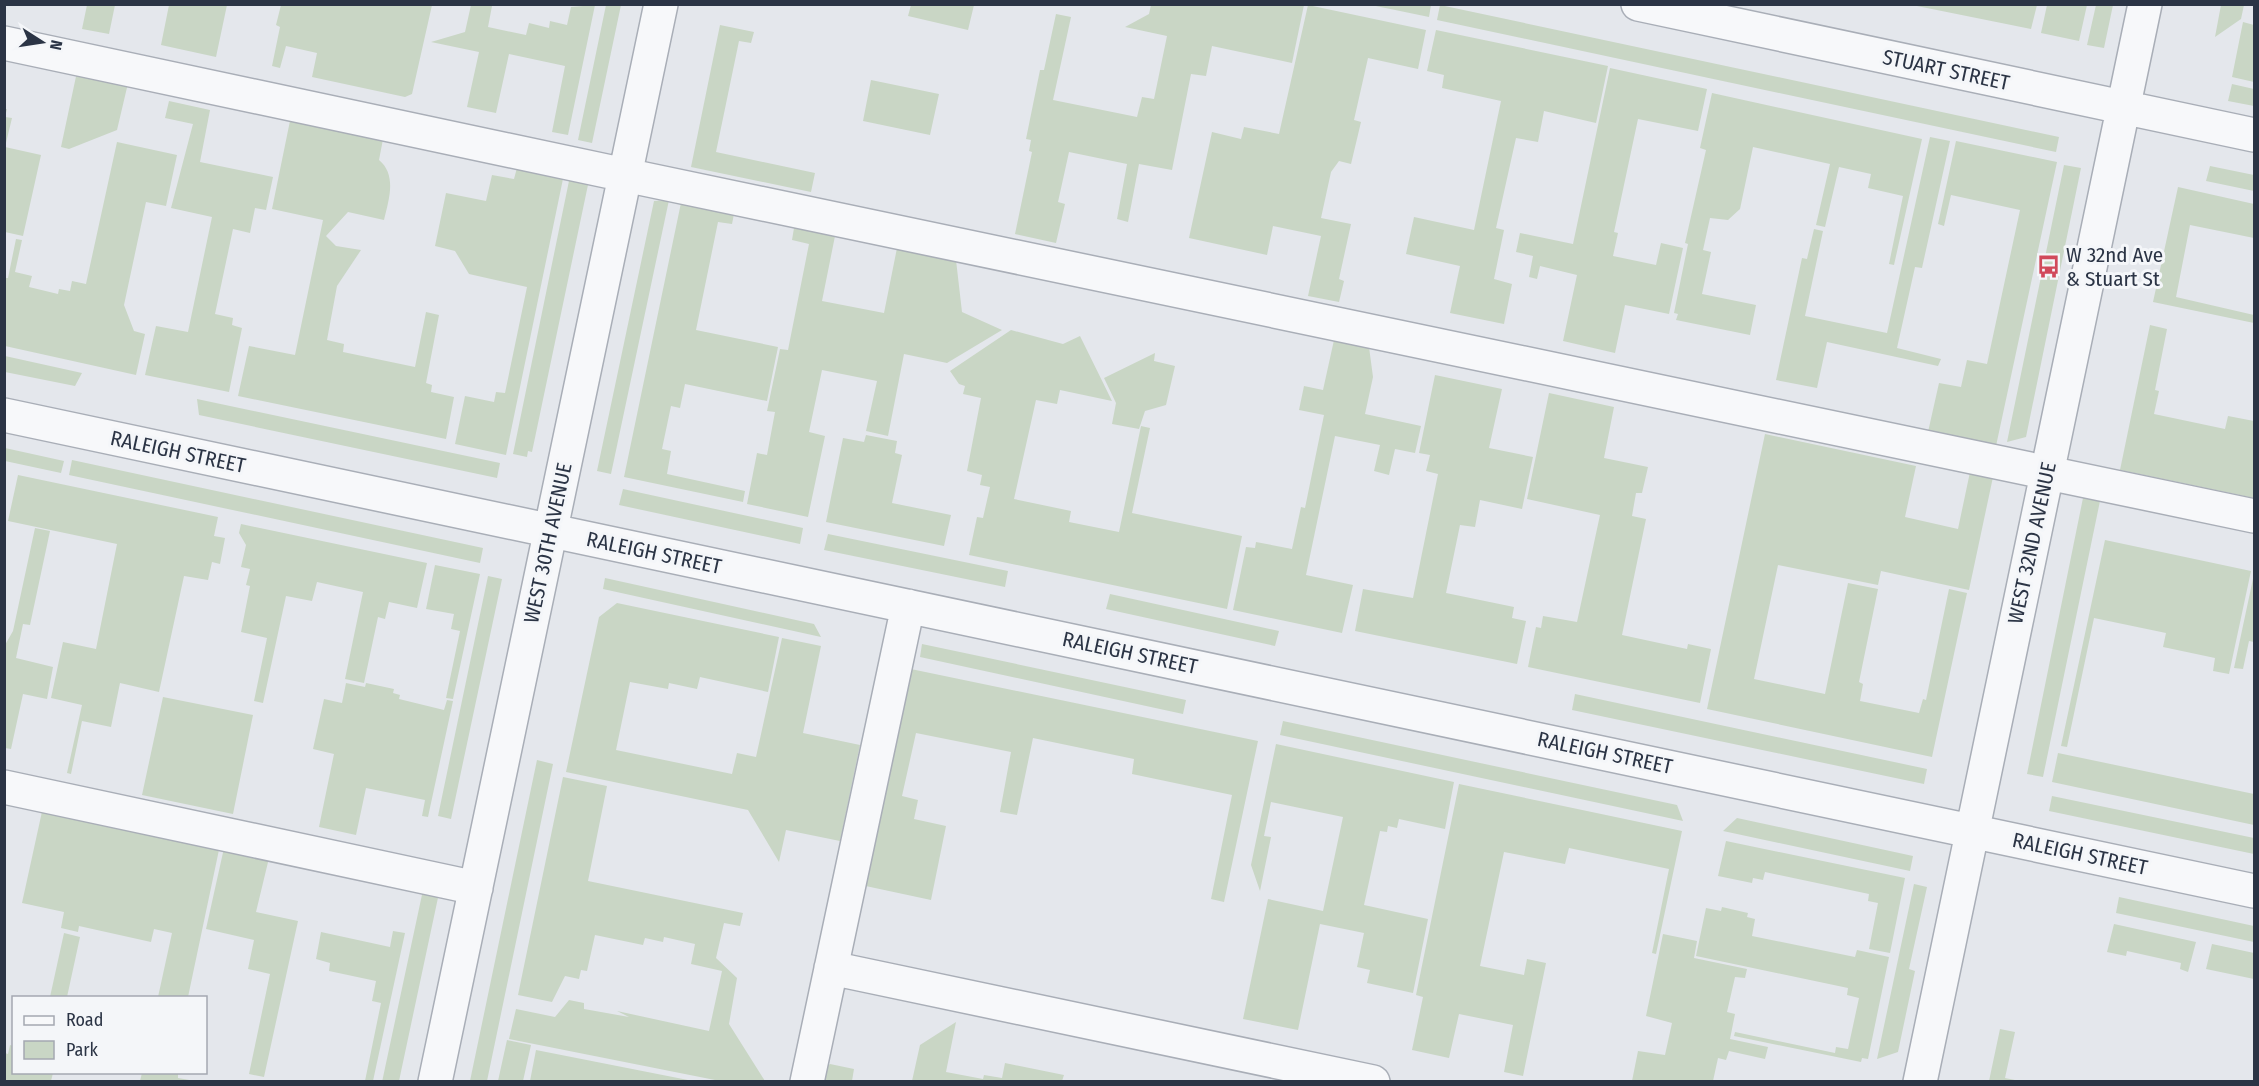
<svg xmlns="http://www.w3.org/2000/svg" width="2259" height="1086" viewBox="0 0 2259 1086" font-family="'Fira Sans Condensed',sans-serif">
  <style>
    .green { fill: #c9d6c5 }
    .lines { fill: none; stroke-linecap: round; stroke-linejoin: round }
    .minor-casing { stroke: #a9aeb7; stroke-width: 36 }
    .minor { stroke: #f7f8fa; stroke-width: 33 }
    .labels { text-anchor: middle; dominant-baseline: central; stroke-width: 6; stroke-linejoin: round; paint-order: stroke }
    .street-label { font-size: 21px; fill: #2b3445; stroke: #f4f6f9 }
    .poi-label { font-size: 21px; fill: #2b3445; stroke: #f4f6f9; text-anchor: start }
  </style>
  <rect width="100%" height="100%" fill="#e4e7ec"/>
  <path class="green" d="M87,5H115L109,34L82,29Z
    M169,5H227L216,57L161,45Z
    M281,5H432L412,94L405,97L312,77L317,53L286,46L280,68L272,66L280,27L276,25Z
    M471,5L492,6L488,27L526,35L529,23L549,28L550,21L567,25L571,7L595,5L568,135L552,132L565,66L509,54L496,113L467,107L479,52L431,42L465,32Z
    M606,5H621L592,143L578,140Z
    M911,5V4L974,5L968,30L908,16Z
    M1151,5H1304L1292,63L1212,46L1206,76L1191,74L1172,170L1139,164L1128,222L1117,219L1127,164L1069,152L1058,202L1065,204L1056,243L1015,234L1032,152L1029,151L1031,140L1026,139L1040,70H1044L1056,14L1071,17L1053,100L1137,117L1142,97L1154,99L1167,36L1125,27L1149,14Z
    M1308,5L1426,30L1418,69L1368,58L1354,120L1361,122L1351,164L1339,161L1331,172L1321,218L1351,224L1339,279L1344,281L1339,302L1308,296L1321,236L1273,226L1267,255L1189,238L1212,132L1241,139L1244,127L1279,134Z
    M1371,5L1431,4V5L1429,17Z
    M1440,5L2059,137L2056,152L1437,20Z
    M1912,5H2037L2031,29Z
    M2047,5H2087L2079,41L2041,33Z
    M2096,5H2113L2104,48L2087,45Z
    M2221,5H2244L2241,19L2215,37Z
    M2243,22L2254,25V82L2232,77Z
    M720,25L754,32L751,43L739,41L716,152L815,173L811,192L691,167Z
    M1436,30L1608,66L1596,123L1544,111L1538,142L1516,138L1496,228L1504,230L1494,279L1512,284L1504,324L1450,313L1460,266L1406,254L1414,217L1474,230L1501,101L1442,88L1444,75L1427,71Z
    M78,67L129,79L117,130L69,149L61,147Z
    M1610,68L1707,89L1698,131L1638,119L1614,232L1618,233L1613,256L1656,265L1661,243L1683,248L1669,314L1625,305L1615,353L1563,341L1577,275L1540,266L1537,279L1529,277L1533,256L1516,252L1520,233L1573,244Z
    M871,80L939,94L930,135L863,121Z
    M2232,84L2254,89V106L2228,101Z
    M1712,93L1922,139L1894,265L1889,264L1903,196L1868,188L1871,174L1839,167L1825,227L1816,225L1830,164L1753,147L1740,209L1728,220L1710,218L1703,250L1711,252L1702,294L1756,305L1750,335L1676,320L1678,314L1674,313L1688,244L1685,243L1706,150L1700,148Z
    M169,101L210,110L200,162L273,177L266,210L255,208L250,233L233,229L215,314L233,318L232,325L242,328L229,392L145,375L156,326L188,332L212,217L171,208L193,124L165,118Z
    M5,109H7L5,117L12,118L5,147L41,155L23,236L5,232Z
    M292,111L384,134L379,160C397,175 389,199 384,220L348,212L326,236L336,246L361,250L337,286L327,340L344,344L343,352L415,367L426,312L439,315L426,383L432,385L431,392L454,397L446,439L238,396L249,346L295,355L323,220L272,209Z
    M1930,137L1950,141L1922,268L1915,267L1897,348L1941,359L1938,366L1827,342L1817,388L1776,380L1802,258L1807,259L1814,229L1823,231L1805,316L1887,333Z
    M1956,141L2057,162L1996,446L1928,432L1939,383L1961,387L1967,360L1987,364L2020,210L1951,195L1944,226L1938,224Z
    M117,142L177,155L166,206L146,202L124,305L134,331L145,334L136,375L5,346V278H8L16,239L22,240L15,272L32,276L29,287L58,294L59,289L70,291L72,281L86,284Z
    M518,164L564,174L506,455L455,444L465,396L494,402L496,392L505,393L527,287L469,274L455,251L435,246L446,193L486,201L492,175L514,179Z
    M2064,165L2081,168L2026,437L2007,442Z
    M2210,166L2254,175V191L2206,181Z
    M570,176L589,180L532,452L528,451L527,457L513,454Z
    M2178,187L2254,204V238L2190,225L2176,297L2254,315V323L2153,302Z
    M682,198L735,209L732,224L718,222L696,330L778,347L767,401L685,384L680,408L671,406L662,449L671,451L667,474L745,491L743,502L624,477Z
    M669,200L611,474L597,471L654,201Z
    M794,228L835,236L822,301L884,313L897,248L956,260L962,312L1002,330L947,363L904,354L888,436L866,431L877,381L822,370L809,432L825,436L808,517L747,504L757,453L767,455L775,412L767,411L780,349L788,350L809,244L792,240Z
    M2150,325L2167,329L2155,390L2159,391L2154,414L2225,429L2228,416L2254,421V498L2120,470Z
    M1011,330L1063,344L1080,336L1112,401L1060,390L1057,404L1036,400L1014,499L1071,511L1069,522L1119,532L1141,426L1150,428L1132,513L1242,536L1227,609L969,555L977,517L983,518L990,487L980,485L982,475L967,471L981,398L963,394L965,386L959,384L950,371Z
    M1334,340L1369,347L1373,377L1365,414L1421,426L1415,453L1395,449L1389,475L1374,471L1380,445L1335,436L1306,575L1353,585L1342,633L1233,610L1246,547L1255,548L1256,542L1292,549L1301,507L1305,508L1324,415L1299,410L1304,386L1323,390Z
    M1155,353L1154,361L1175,366L1166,405L1145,411L1139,429L1112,424L1116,403L1104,378Z
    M5,356L82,373L75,386L5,372Z
    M1435,375L1502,389L1489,448L1533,457L1522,509L1480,500L1475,527L1460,525L1446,593L1514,607L1512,618L1526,621L1517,664L1355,631L1363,589L1413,598L1438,474L1426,471L1430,455L1419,453Z
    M1549,393L1614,407L1604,458L1648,467L1642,493H1636L1632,516L1646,519L1622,635L1687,649L1688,644L1711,649L1700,703L1528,667L1536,627L1541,628L1543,616L1577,622L1600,515L1527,499Z
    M197,399L500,463L497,478L199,415Z
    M1765,434L1916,466L1905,517L1958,529L1970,472L1993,477L1969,590L1881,571L1878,585L1778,565L1754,679L1825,694L1848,583L1878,589L1859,682L1863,684L1860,701L1919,713L1923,699L1926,700L1949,589L1967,593L1932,757L1707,709Z
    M866,435L897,441L895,453L902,455L892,503L951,515L944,546L826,522L843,438L864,442Z
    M5,448L64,461L61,473L5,461Z
    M72,460L483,548L480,563L69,475Z
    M18,475L218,517L214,536L225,538L220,564L212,562L208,580L184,576L159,692L120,683L111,727L82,721L71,774L67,773L82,705L51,698L63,642L96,649L117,544L8,521Z
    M623,489L803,528L800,544L619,505Z
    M2083,498L2100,501L2043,777L2027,774Z
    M241,524L427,563L417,608L389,602L385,619L378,617L364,683L345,679L363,592L317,582L312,601L286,596L263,703L254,701L267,638L241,632L250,586L246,585L250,569L241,567L246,545L239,533Z
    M35,528L50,531L30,625L23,624L16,658L53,667L47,699L23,694L11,749L5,748V645L13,631Z
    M828,534L1008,571L1005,587L824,550Z
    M2105,540L2251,571L2229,674L2213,671L2215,658L2163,647L2166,633L2094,618L2067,747L2061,746Z
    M435,565L480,574L453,699L446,698L460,631L451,629L454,614L426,609Z
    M2254,574V642L2249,641L2243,669L2234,668Z
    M488,576L502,579L451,819L438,816Z
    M605,578L814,624L821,637L603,589Z
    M1110,594L1279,631L1275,646L1106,609Z
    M617,603L779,637L768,692L700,677L697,689L669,683L668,689L630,682L616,750L732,774L737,753L756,757L782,638L821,646L803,733L860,745L840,841L786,830L779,862L748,810L566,772L599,617Z
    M922,644L1186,700L1183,714L920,657Z
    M906,668L1258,741L1224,902L1211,899L1232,795L1132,774L1134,759L1033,738L1017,815L1000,812L1011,752L916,733L902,796L918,800L914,819L946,826L931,900L861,885Z
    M346,683L365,687L366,683L394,689L393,693L400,695L399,699L444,710L447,700L453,701L428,817L422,816L425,800L366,788L356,835L319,827L334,754L313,749L324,699L342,703Z
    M1575,694L1927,769L1924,784L1572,710Z
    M163,697L253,715L233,814L142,795Z
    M1283,721L1677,805L1683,821L1280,735Z
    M1276,744L1454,782L1445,829L1399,819L1397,828L1388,826L1387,832L1380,831L1364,905L1428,919L1413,993L1367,983L1370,970L1357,967L1364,933L1320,924L1298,1030L1243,1019L1268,899L1323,911L1343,817L1271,802L1264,836L1271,837L1260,891L1251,865Z
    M2058,753L2254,794V825L2052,782Z
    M537,760L553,764L487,1081H470Z
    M563,777L607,786L588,881L743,913L740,926L724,923L716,958L737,978L729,1024L765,1081H720L509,1039L516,1009L555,1017L569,1000L584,1003V1009L629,1017L617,1011L709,1031L722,971L691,964L695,944L664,937L663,942L645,938L643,945L595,935L587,971L581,970L579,979L565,976L552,1002L518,995Z
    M1459,784L1682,831L1656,954L1652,953L1669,869L1569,848L1565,864L1504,852L1480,966L1524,975L1527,959L1546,963L1523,1076L1504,1072L1513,1025L1459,1014L1449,1058L1412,1050L1423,997L1416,995Z
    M2052,796L2254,838V854L2049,811Z
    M43,807L220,845L188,997H158L172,933L154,929L151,942L79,926L78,932L61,928L64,912L22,903Z
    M1737,818L1913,856L1910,871L1723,831Z
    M1726,841L1905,878L1890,953L1869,949L1878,903L1868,901L1869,894L1765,872L1763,880L1753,878L1752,883L1718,876Z
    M224,848L269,858L256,912L298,921L264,1077L249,1074L270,974L248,969L254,940L206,929Z
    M1914,884L1927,887L1909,969L1915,971L1898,1052L1877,1059Z
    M423,890L439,893L399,1081L382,1082Z
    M2119,897L2254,926V942L2116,913Z
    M1722,907L1748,913L1747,917L1755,919L1752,936L1855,957L1857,950L1889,957L1868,1059L1862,1058L1861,1062L1734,1036L1735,1032L1835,1053L1836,1047L1848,1049L1859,998L1847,995L1848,988L1696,956L1706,908L1721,911Z
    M2114,924L2196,942L2188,972L2180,969L2181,963L2127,951L2126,956L2107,952Z
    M393,931L405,933L373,1081H365L381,1003L372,1001L376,981L329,971L330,963L316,959L321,932L390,947Z
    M64,933L80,937L67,997H50Z
    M1663,934L1697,941L1694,958L1747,969L1745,978L1735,977L1727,1012L1735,1014L1730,1039L1768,1047L1765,1059L1729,1051L1726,1060L1718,1058L1713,1081H1632L1638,1051L1665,1055L1672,1023L1646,1016Z
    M2212,944L2254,953V979L2206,969Z
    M956,1022L946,1072L983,1079L984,1075L1002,1078L1005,1063L1064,1075L1062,1081H912L920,1045Z
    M2000,1029L2015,1032L2005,1078L2020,1081H1989Z
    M507,1040L531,1045L523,1081H498Z
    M10,1045L13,1046L14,1072L53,1073L51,1081H5V1053L8,1054Z
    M536,1050L693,1081H530Z
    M830,1064L854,1069L852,1081L814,1082L815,1076Z
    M142,1073H178V1078L195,1081H140Z"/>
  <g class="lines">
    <defs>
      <path id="minor" d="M1638,4L2254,135
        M4,43L625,175L2254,516
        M4,415L2254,891
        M4,787L476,888
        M831,968L1373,1082
        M435,1082L661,4
        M807,1082L908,606
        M1920,1082L2145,4"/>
    </defs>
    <use href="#minor" class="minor-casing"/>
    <use href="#minor" class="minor"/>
  </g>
  <defs>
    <symbol id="bus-bare" viewBox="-9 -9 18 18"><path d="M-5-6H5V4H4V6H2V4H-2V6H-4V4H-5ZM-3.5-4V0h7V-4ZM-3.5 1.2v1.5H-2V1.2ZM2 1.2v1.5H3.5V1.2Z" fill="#d1495b" stroke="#f4f6f9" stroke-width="2.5" paint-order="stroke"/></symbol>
  </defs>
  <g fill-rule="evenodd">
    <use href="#bus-bare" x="2032" y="250" width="33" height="33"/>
  </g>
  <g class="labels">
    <g class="street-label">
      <text transform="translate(1946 70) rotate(12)">STUART STREET</text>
      <text transform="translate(178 452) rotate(12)">RALEIGH STREET</text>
      <text transform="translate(548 543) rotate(-78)">WEST 30TH AVENUE</text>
      <text transform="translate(2032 543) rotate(-78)">WEST 32ND AVENUE</text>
      <text transform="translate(654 553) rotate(12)">RALEIGH STREET</text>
      <text transform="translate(1130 653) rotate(12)">RALEIGH STREET</text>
      <text transform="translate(1605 753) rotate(12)">RALEIGH STREET</text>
      <text transform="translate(2080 854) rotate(12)">RALEIGH STREET</text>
    </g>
    <g class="poi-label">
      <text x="2066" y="255">W 32nd Ave<tspan x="2066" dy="24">&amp; Stuart St</tspan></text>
    </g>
  </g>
  <rect width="2259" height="1086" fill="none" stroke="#2b3445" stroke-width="12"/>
  <rect x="12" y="996" width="195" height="78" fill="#f4f6f9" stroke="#a4a8b1" stroke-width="1.5"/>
  <rect x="24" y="1016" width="30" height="9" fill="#f7f8fa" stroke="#a4a8b1" stroke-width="1.5"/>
  <text x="66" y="1026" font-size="18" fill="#2b3445">Road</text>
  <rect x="24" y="1041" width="30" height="18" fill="#c9d6c5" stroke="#a4a8b1" stroke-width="1.5"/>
  <text x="66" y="1056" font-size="18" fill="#2b3445">Park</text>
  <g transform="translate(42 42) rotate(102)" stroke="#f4f6f9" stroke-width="4.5" paint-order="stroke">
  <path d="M0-4.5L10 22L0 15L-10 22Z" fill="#2b3445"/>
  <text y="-9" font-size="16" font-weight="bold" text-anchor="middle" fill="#2b3445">N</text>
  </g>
</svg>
